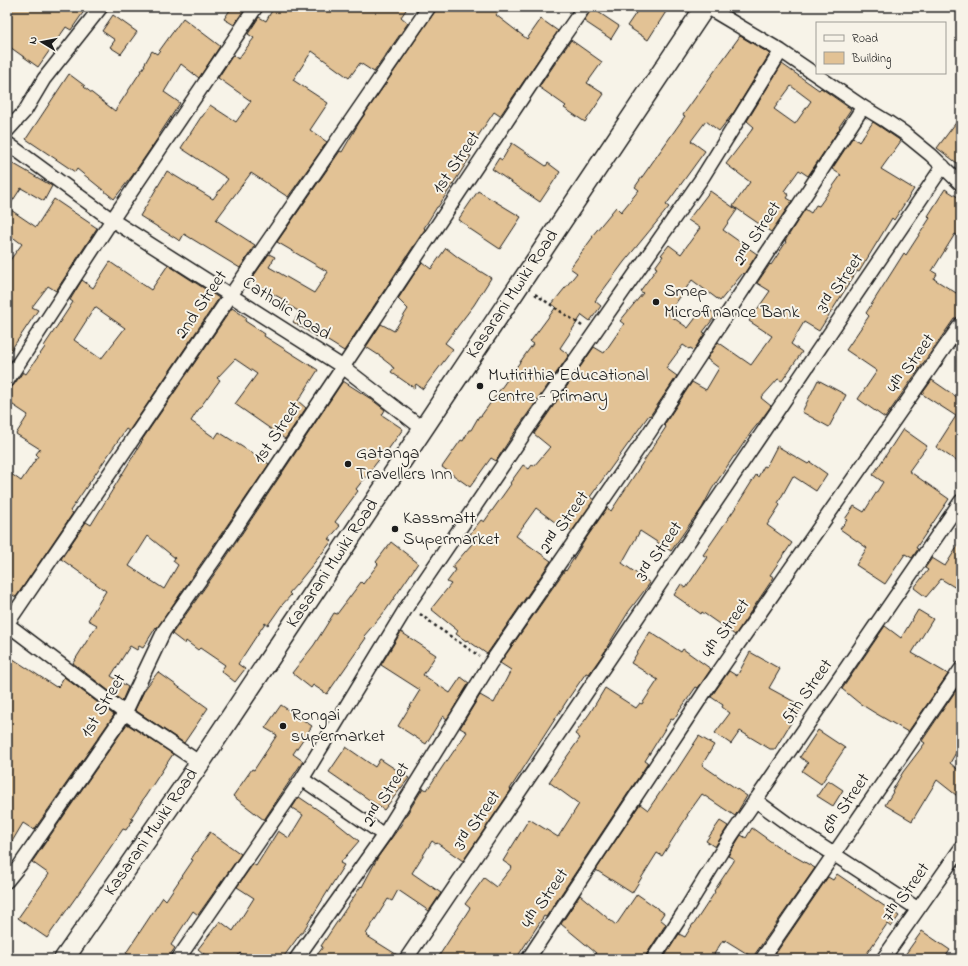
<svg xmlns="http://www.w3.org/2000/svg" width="968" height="966" viewBox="0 0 968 966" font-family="'Indie Flower',sans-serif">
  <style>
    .building { fill: #e2c295; stroke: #1c1c1c; fill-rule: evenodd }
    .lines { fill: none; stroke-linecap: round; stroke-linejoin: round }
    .street-casing { stroke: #1c1c1c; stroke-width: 16 }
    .secondary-casing { stroke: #1c1c1c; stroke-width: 22 }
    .path { stroke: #1c1c1c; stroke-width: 2.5; stroke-dasharray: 3 3; stroke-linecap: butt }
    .street { stroke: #f7f3e8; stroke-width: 13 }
    .secondary { stroke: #f7f3e8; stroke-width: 19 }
    .poi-dot { fill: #1c1c1c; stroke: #f7f3e8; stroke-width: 1.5 }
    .labels { text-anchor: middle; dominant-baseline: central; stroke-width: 4; stroke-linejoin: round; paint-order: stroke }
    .street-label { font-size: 18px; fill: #1c1c1c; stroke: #f7f3e8 }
    .poi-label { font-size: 18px; fill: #1c1c1c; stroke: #f7f3e8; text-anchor: start }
  </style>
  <rect width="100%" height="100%" fill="#f7f3e8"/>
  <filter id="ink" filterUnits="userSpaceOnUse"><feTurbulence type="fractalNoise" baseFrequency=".025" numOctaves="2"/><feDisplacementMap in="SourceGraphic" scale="8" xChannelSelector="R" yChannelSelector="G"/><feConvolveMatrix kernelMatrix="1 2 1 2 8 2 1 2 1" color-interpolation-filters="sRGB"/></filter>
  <g filter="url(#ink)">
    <path class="building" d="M7,7H87L71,30L66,27L38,67L7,45Z
      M232,7H243L245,8L234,25L224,19Z
      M274,7H408L401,17L408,23L374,72L360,63L349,78L312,51L293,80L328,103L310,130L327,142L288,197L251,173L216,220L255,245L240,268L184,234L180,241L140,216L167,171L213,199L228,179L181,148L201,117H202L210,105L236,122L251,101L218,78L233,55L238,59L254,38L248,34L259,17L266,21Z
      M438,7H502L496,15L527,39L541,19L558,31L500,116L494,112L466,154L471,156L438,207H437L424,228L425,229L344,351L323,338L322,340L293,322L300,312L283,302L284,300L250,281L269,254L275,257L269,267L314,293L328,272L277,242L340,151L342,152L360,121Z
      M640,7H669L648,40L627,26Z
      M592,8L619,26L611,39L584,21Z
      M113,15L137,32L121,54L110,47L115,40L102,31Z
      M183,18L220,46L199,78L181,64L164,92L180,103L159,135H160L132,176L114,199L77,169L75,172L26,139L69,74L85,86L84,87L115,111L145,65H144L152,51L157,54Z
      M740,36L770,54L769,55L734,112L719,131L706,121L691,141L705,151L666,205L669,207L624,262L595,301L601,306L590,321L582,315L560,348L569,355L512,436L496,461L491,458L470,487L442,467L461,440L463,441L469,430H471L479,416H481L533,344L530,342L556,307L552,304L577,273L570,268L593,237L592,236L616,207L621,212L639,190L635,187L685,116L683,115L698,94Z
      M571,40L602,62L587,83L604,94L585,122L564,108L566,106L539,87Z
      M782,64L819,90L821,88L851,109L839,127L840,128L808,176L799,170L784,191L789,195L787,198L792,201L771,232L733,206L750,182L726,164L754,127L747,121ZM791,86L811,101L795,124L774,109Z
      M961,116V166L937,148Z
      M873,122L901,141L881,169L914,189L894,220L892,218L859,272L857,271L819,331L804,322L791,344L802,352L782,381L778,379L761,398L771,406L761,420L752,431L735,456H734L712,489L702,508L695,518H694L671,551L640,531L622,563L650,583L629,611L607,647H608L589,674L586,673L568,699L510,789L511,790L463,861L437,843L436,844L432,841L412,873L441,893L429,911L398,890L392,901L388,899L366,934L368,935L367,936L399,956L398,959H314L323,947L321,946L361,886L362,887L378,857L403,822H402L423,788L427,790L447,760V761L467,732L460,728L480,695L494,703L511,670L500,663L565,570L566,571L585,540L607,508L611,511L666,427L664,425L692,382L706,390L719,368L707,359L718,342L751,365L772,336L749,321L770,291L757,283L770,264L771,265L786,242L785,241L805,209L811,213L816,205L819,206L841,175L832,169L853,137L859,142Z
      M512,143L546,166L548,163L560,172L540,202L492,169L499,158L502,160Z
      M7,160L52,186L44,201L21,188L8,208L36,227L54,199L97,228L56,291L48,286L32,307L38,310L7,356V264L22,244L7,233Z
      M945,189L961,199V238L955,234L932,271L937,274L934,279L961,296V313L959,317L954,319L885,418L858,399L877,371L846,350L869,316L866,313L904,253L906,255L930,218L928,216Z
      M478,191L521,217L500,249L467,227L468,226L458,220Z
      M710,191L737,210L723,230L757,254L744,274L743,273L720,301L692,280L668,314L688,328L705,306L716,315L703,332L705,333L694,350L690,348L689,349L683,345L666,368L677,376L650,416L649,415L590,497L594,500L572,531L558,520L556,523L536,508L516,536L551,561L487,654L467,640L466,641L456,634L458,631L431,609L451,584L447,582L456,570L452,567L477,538L470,534L481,520L484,522L511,484L510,483L523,465L529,469L532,465L534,466L550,447L534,434L594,347L604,353L624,324L620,321L643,293L640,291L657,268L655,267L663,256L661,255L669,245L681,254L700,228L688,220Z
      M446,248L459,258L491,278L474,305L445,343L453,349L423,389L416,384L414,388L391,372L394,368L392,367V366L383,359V358L366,347L381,324L394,331L408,309L398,299L422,262L431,269Z
      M110,262L151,290L168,265L219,298L129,431L126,429L70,511L73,513L16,597L7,592V471L21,481L38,456L36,454L40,449L16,434L28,415L7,401V389L10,388L13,386L23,372L26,374L45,347L44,346L73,302L70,300L82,280L93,288ZM95,307L125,328L101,359L74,340Z
      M232,308L247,318L245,321L265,334L264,336L318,370L298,401L306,408L285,439L235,404L257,374L235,359L217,378L220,380L196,413L191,421L215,438L219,432L269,464L209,552L157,628L156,627L143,648L139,646L137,650L130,646L111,676L128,687L122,701L73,663L97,625L88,620L106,591L61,559L86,522L91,525L143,440H142ZM148,536L175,558L173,561L178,565L164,589L129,566Z
      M818,380L846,395L829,427L802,412Z
      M932,380L961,400V464L936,447L956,416L922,394Z
      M343,381L371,399L385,410L382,415L403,429L382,458L381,457L356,489L358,491L335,522L340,526L329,539L332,541L297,584L289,593L291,595L282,605L268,625L265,623L238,664L245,669L235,682L221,671L225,665L200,648L198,650L186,641L185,644L172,634L223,562Z
      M903,429L927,446L909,471L949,499L916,548L918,549L912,558L905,554L885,584L856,565L867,548L840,529L847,520L845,519L854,506L864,512L883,482L873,475Z
      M777,446L808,464L810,462L827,474L816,491L793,476L778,503L780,505L767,525L792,543L770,575L774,577L735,635L702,612L701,614L674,595L681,584L686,588L707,557L703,555L734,510L756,475L758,477L764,466L766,467Z
      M961,541V579L956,588L941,579L926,597L914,588L928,570L925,568L932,558L945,566Z
      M391,542L418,563L386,610L364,636L366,638L327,694L313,685L311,688L292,673L314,645L334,613L337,614L361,582L363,584L378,564L376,562Z
      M918,610L933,619L912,653L948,674L908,732L875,713L859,703L842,689L885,626L901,638Z
      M401,632L436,655L423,675L450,693L461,677L469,683L447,719L443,716L426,744L398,726L420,690L381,665Z
      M650,632L681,652L683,649L711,669L698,688L696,687L673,720L671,719L645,761L648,763L548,914L546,917L544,916L516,959H437L470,908L465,904L484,878L496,887L512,867L503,861L529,819L558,837L579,804L549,782L580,738L575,734L590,713L605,688L636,708L640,703L642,704L658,680L631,663Z
      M750,652L780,669L769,688L802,706L796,717L795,716L775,749H770L740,731L731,744L715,733L730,713L722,707L723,705L711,697L729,671L737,676Z
      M7,655L56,687L57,686L58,687L64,677L114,715L34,830L23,823L7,850Z
      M158,672L208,708L184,743L135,710L145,689Z
      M961,683V744L950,763L961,772V799L937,780L912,821L885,805L893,792L892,791L903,772L925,743L922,741Z
      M281,705L312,726L293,754L303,761L264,820L233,796L252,769L254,770L277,735L265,728Z
      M127,724L173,754L131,818L133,819L126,830L123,829L93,873L47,938L18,918L49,874L32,862Z
      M818,730L845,748L821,784L802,771L808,763L800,757Z
      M699,736L714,745L702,765L747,796L735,816L702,794L687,815H688L662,856L657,853L632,893L596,870L640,804L648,810L672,775L673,776Z
      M346,747L375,767L380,759L409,778L384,810L329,772Z
      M828,780L843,790L833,806L817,796Z
      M299,797L333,820L359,841L340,863L344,865L302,933H301L282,959H249L240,953L235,959H210L198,949L220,921L233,931L254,898L237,887L253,864L256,866L278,831L289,838L303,815L292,808Z
      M720,821L728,826L715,847L706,841Z
      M752,828L787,853V852L815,868L755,954L754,958L725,940L724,942L723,940L711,959H663L679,934L685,937L693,924H694L715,892L714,891L734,861V859L728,856L741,835L746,838Z
      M210,832L241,854L198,915L193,911L171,945L175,948L167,959H135L126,953L163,897L166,900L193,860L191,859Z
      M837,874L899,916L891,927L887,924L863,959H772L828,877L833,880Z
      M637,894L664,913L660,919L666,924L646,955L645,959H592L596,953L561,924L580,895L616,925Z
      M922,931L950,950L944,959H902Z"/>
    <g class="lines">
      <defs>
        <path id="street" d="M707,7L781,51L863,107L886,121L904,133L931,155L961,184
          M7,131L25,111L44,79L101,7
          M7,143L112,220L343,367L423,429
          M7,381L112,220L256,7
          M7,624L231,295L429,7
          M7,624L125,713L200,763
          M302,779L384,835
          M755,800L792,827L918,909
          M7,881L20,865L125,713L164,631L216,557L343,367L556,47L584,7
          M178,959L302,779L408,605L528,428L702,178L781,51
          M296,959L384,835L490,664L649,433L863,107
          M406,959L943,166
          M528,959L704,693L961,324
          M653,959L688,906L731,836L961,501
          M762,959L961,669
          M883,959L961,848"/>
        <g id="secondary">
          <path id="s1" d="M64,959L200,763L705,7"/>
        </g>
      </defs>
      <use href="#street" class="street-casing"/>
      <use href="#secondary" class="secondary-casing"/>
      <path class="path" d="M535,294L582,326
        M420,614L437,627L479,656"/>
      <use href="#street" class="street"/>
      <use href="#secondary" class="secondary"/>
    </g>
  </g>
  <g class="poi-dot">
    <circle cx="656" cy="302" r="4"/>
    <circle cx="480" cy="386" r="4"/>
    <circle cx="348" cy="464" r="4"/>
    <circle cx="395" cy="529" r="4"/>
    <circle cx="283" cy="726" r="4"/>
  </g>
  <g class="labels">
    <g class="street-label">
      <text transform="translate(457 163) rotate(-56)">1st Street</text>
      <text transform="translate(758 234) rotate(-57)">2ⁿᵈ Street</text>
      <text transform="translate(841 284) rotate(-56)">3ʳᵈ Street</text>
      <text stroke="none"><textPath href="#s1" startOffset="802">Kasarani Mwiki Road</textPath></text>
      <text transform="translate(202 305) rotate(-56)">2nd Street</text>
      <text transform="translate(286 309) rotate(33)">Catholic Road</text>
      <text transform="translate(912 364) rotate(-55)">4ᵗʰ Street</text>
      <text transform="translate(278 433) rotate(-56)">1st Street</text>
      <text transform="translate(565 523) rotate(-55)">2ⁿᵈ Street</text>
      <text transform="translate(660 552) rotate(-56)">3ʳᵈ Street</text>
      <text stroke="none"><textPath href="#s1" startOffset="478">Kasarani Mwiki Road</textPath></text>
      <text transform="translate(727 629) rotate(-55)">4ᵗʰ Street</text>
      <text transform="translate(808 692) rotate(-55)">5th Street</text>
      <text transform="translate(104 706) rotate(-59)">1st Street</text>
      <text transform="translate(387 795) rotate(-58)">2ⁿᵈ Street</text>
      <text transform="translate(847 804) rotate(-56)">6ᵗʰ Street</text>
      <text transform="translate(478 821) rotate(-56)">3ʳᵈ Street</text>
      <text stroke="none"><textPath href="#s1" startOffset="154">Kasarani Mwiki Road</textPath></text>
      <text transform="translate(907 893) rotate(-55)">7ᵗʰ Street</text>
      <text transform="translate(546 899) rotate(-56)">4ᵗʰ Street</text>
    </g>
    <g class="poi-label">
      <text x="664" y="292">Smep<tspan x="664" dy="21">Microfinance Bank</tspan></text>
      <text x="488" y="376">Mutirithia Educational<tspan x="488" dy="21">Centre - Primary</tspan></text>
      <text x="356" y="454">Gatanga<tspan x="356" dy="21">Travellers Inn</tspan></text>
      <text x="403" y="519">Kassmatt<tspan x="403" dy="21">Supermarket</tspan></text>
      <text x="291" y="716">Rongai<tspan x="291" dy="21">supermarket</tspan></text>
    </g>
  </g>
  <rect width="968" height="966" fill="none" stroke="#f7f3e8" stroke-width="24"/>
  <rect x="12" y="12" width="944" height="942" fill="none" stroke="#1c1c1c" stroke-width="1.5" filter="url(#ink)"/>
  <rect x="816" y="22" width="130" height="52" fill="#f7f3e8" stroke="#9f9d96"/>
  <rect x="824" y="35" width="20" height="6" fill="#f7f3e8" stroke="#9f9d96"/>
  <text x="852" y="42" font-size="12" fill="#1c1c1c">Road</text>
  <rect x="824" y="52" width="20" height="12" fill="#e2c295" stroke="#9f9d96"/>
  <text x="852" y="62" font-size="12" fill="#1c1c1c">Building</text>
  <g transform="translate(42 42) rotate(280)" stroke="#f7f3e8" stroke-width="3" paint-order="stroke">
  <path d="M0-3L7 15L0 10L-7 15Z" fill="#1c1c1c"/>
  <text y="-6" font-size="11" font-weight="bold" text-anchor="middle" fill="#1c1c1c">N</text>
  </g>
</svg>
